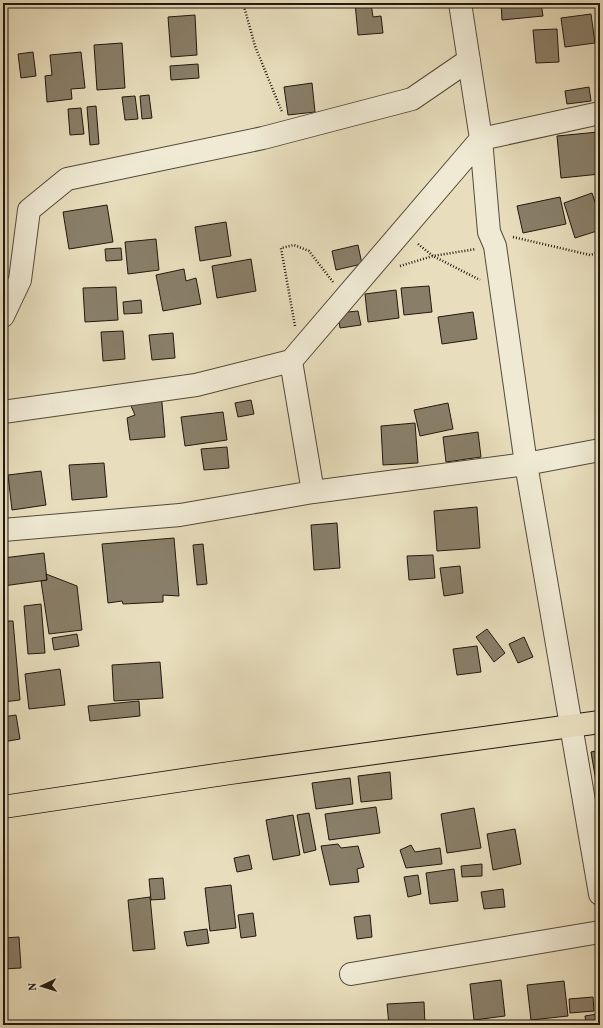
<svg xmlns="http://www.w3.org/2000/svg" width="603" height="1028" viewBox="0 0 603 1028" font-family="Vollkorn,serif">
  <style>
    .building { fill: #897f69; stroke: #22180f }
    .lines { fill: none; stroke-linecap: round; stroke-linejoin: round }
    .minor-casing { stroke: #544a3a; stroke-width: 24 }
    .highway-casing { stroke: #22180f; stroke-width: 24 }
    .path { stroke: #22180f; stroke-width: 2.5; stroke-dasharray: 1 2; stroke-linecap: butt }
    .minor { stroke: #f0ead4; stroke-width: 22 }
    .highway { stroke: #e8debd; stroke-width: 22 }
  </style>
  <rect width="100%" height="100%" fill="#e8debd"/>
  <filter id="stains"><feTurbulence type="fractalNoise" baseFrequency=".005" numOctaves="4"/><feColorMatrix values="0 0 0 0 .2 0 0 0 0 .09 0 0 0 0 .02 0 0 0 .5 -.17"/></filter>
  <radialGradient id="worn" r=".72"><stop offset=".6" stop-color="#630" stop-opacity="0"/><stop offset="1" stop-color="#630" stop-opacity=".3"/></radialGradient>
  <path class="building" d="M355,3H371L373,17L381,16L383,33L358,35Z
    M501,3H541L543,16L502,20Z
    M591,14L595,43L565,47L561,18Z
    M195,15L197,55L171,57L168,17Z
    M557,29L559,62L536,63L533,30Z
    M122,43L125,88L97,90L94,45Z
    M33,52L36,76L21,78L18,54Z
    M81,52L85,88L71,89L72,99L47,102L45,76L52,75L50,55Z
    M198,64L199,78L171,80L170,66Z
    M312,83L315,112L288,115L284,87Z
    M589,87L591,101L567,104L565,91Z
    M149,95L152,118L142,119L140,96Z
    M135,96L138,119L125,120L122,97Z
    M96,106L99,144L90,145L87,107Z
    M81,108L84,134L70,135L68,109Z
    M598,132L600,174L561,178L557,136Z
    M592,193L600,217V230L575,238L564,203Z
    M560,197L566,224L523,233L517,206Z
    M107,205L113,242L69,249L63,212Z
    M226,222L231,256L200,261L195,227Z
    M156,239L159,270L128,274L125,242Z
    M358,245L362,264L336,270L332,251Z
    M121,248L122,260L106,261L105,249Z
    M251,259L256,291L217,298L212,266Z
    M184,269L186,281L196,278L201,304L163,311L156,275Z
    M429,286L432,312L404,315L401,288Z
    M116,287L118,320L85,322L83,288Z
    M396,290L399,318L368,322L365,294Z
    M141,300L142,313L124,314L123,302Z
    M358,311L361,325L340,328L338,313Z
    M473,312L477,339L442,344L438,317Z
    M123,331L125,359L103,361L101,332Z
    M173,333L175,358L152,360L149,335Z
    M161,392L165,437L130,440L127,418L135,415L128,399Z
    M251,400L254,414L238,417L235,403Z
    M448,403L453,429L420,436L414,410Z
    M223,412L227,440L185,446L181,417Z
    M415,423L418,463L383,465L381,426Z
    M478,432L481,457L446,462L443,437Z
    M227,447L229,468L204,470L201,449Z
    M104,463L107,497L72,500L69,465Z
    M41,471L46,505L12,510L8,475Z
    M477,507L480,548L437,551L434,511Z
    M337,523L340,568L314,570L311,525Z
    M174,538L179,596L163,595V602L123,604L122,601L108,603L102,544Z
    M203,544L207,584L197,585L193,545Z
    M44,553L47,580L3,586V558Z
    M433,555L435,578L409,580L407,556Z
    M460,566L463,593L444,596L440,568Z
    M46,574L77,586L82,630L49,634L41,581L47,580Z
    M41,604L45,653L28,654L24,606Z
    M3,621H13L20,700L3,702Z
    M487,629L505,653L494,662L476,637Z
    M77,634L79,646L54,650L52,638Z
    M524,637L533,657L518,663L509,644Z
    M477,646L481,672L457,675L453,649Z
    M160,662L163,698L114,701L112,665Z
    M60,669L65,705L29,709L25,674Z
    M139,701L140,716L90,721L88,706Z
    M16,715L20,739L3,742V717Z
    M600,750V799H599L591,752Z
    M390,772L392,799L361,802L358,776Z
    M350,778L353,804L316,809L312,783Z
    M376,807L380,833L329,840L325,814Z
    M474,808L481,848L447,853L441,814Z
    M309,813L316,850L304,853L297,815Z
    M293,815L300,855L273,860L266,820Z
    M515,829L521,864L493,870L487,834Z
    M338,844L341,848L358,846L364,867L357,869L359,882L330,885L321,846Z
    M411,845L415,852L440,848L442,864L406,868L400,850Z
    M249,855L252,869L237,872L234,858Z
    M482,864V876L462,877L461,866Z
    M454,869L458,901L430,904L426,873Z
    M418,875L421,894L408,897L404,877Z
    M163,878L165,899L151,900L149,879Z
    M231,885L236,928L210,931L205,888Z
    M503,889L505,907L484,909L481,892Z
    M150,897L155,949L133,951L128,900Z
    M253,913L256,936L241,938L238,915Z
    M370,915L372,937L357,939L354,917Z
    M207,929L209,943L187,946L184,932Z
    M19,937L21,968L3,969V938Z
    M501,980L505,1016L474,1020L470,984Z
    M564,981L568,1016L531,1020L527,985Z
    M593,997L594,1011L570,1013L569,999Z
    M424,1002L425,1025H389L387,1004Z
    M597,1014L599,1025H586L585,1016Z"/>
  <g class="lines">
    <defs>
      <path id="minor" d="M460,3L481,139L489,232L495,246L526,464L600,894
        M3,316L20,280L29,210L67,179L263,138L412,99L469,60
        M291,361L313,492
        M3,412L196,385L291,361L481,139L600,113
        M3,530L180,515L313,492L526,464L600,450
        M351,974L600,932"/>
      <path id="highway" d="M3,807L230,773L600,722"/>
    </defs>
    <use href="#minor" class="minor-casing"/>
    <use href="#highway" class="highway-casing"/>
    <path class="path" d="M243,3L255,46L282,112
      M513,237L590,255L600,252
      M418,244L433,256L476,249
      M400,266L433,256L480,280
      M295,326L281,248L294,245L309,251L333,282"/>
    <use href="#minor" class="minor"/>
    <use href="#highway" class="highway"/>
  </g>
  <rect width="603" height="1028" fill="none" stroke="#e8debd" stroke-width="16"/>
  <rect x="4" y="4" width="595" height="1020" fill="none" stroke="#22180f" stroke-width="2"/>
  <rect x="8" y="8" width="587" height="1012" fill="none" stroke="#22180f"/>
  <g transform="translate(42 986) rotate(266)" stroke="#f0ead4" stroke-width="3" paint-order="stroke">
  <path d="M0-3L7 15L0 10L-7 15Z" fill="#22180f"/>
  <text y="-6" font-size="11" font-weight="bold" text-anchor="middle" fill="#22180f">N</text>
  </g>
  <rect width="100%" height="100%" filter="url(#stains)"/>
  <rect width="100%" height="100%" fill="url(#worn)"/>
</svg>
